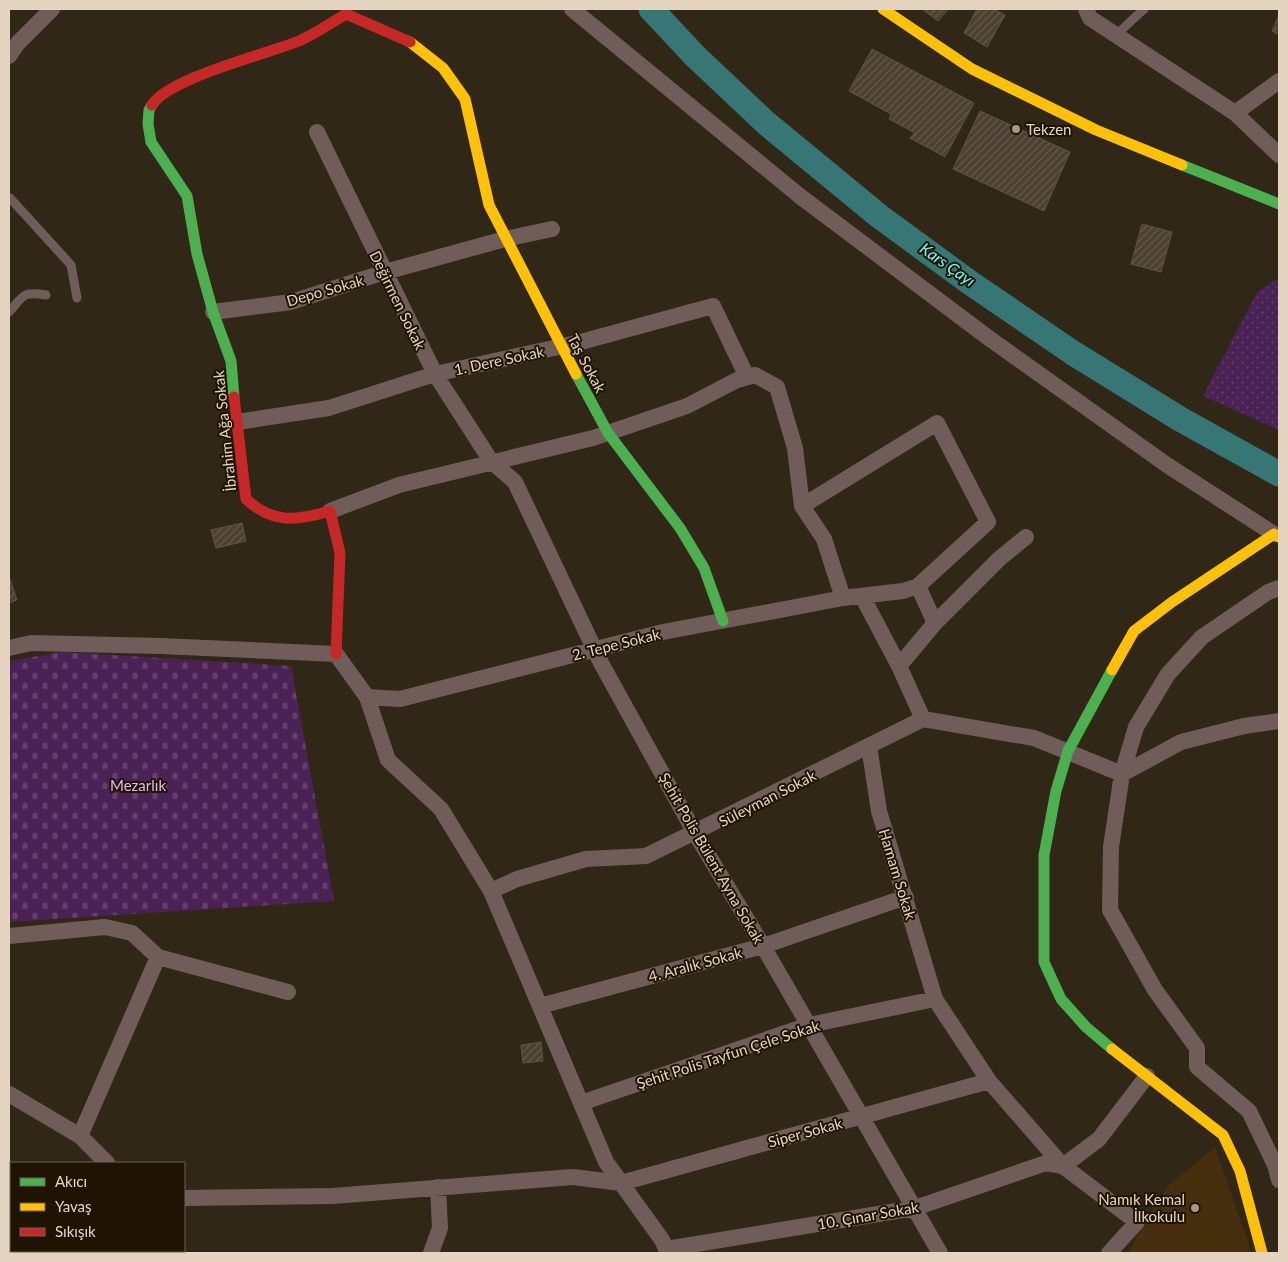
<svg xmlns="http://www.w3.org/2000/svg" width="1288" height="1262" viewBox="0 0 1288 1262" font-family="Lato,sans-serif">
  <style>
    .built { fill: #452f0c }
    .cemetery { fill: url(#cemetery-stones) }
    .park { fill: url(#park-dots) }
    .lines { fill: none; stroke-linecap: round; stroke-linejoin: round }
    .river { stroke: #367675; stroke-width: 25 }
    .building { fill: url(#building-hatch); stroke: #5e5444 }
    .lane { stroke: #705d5a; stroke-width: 9 }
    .street { stroke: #705d5a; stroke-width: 16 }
    .fast { stroke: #4caf50; stroke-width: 11 }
    .slow { stroke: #ffc107; stroke-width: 11 }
    .jam { stroke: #c62828; stroke-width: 11 }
    .poi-dot { fill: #a69884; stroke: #1f1404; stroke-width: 2 }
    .labels { text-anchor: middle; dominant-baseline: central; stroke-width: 4; stroke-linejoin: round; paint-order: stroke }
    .poi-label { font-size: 15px; fill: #e5d5c0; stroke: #1f1404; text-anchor: start }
    .street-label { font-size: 15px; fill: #e5d5c0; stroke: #1f1404 }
    .park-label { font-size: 15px; fill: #e2bbf4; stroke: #1f1404 }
    .water-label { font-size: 16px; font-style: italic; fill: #73fcfc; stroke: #1f1404 }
  </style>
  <defs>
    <pattern id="cemetery-stones" width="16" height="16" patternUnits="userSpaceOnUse" patternTransform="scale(1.25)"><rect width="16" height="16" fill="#4a2256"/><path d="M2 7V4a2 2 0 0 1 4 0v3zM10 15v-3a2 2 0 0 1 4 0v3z" fill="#64416c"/></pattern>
    <pattern id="park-dots" width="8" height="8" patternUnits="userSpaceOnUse" patternTransform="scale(1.25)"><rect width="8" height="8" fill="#4a2256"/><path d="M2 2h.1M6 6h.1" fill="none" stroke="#64416c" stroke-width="1.8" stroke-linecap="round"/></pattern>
    <pattern id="building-hatch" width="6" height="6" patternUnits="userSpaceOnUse" patternTransform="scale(1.25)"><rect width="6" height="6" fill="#4b4031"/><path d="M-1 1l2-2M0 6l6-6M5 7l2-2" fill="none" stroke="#655b4d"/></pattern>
  </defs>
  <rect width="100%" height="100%" fill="#312716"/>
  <path class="built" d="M1215,1147L1252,1253H1129L1139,1231L1169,1185Z"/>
  <path class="cemetery" d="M62,652L291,666L334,901L9,922V661Z"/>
  <path class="park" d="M1279,278V430L1203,396L1257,292Z"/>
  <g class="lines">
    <path class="river" d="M651,9L695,56L766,123L879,216L969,282L1073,353L1180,419L1279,474"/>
  </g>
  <path class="building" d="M922,9H948L938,21Z
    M977,9H994L1005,15L987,47L964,33Z
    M1279,15V35L1272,31Z
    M872,49L974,103L945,157L910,138L915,133L889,119L891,114L849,91Z
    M980,111L1070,152L1044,211L953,169Z
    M1142,224L1172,232L1161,272L1131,264Z
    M242,523L246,541L216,548L211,530Z
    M9,576L17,600L9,603Z
    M541,1042L543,1061L523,1063L521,1045Z"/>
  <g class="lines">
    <path class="lane" d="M1116,35L1144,9
      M10,198L71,265L77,298
      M9,312C24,295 23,291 46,295"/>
    <path class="street" d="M572,9L801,197L990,339L1167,465L1274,534
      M1086,9L1090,18L1235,113L1279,155
      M9,56L18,43L52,9
      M1235,113L1279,81
      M317,132L435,374L491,461L515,482L601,663L695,833L763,946L940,1253
      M213,312L291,302L385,272L505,239L552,229
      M237,422L329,408L435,374L577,343L713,306L747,377
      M330,511L399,485L593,438L687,406L737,380L755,375L777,387L795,448L802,506L824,539L843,598
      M918,586L935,623L899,666L923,719L1034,738L1122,774
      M1279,588L1268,592L1202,637L1168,674L1136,727L1122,774L1111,847L1110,910L1155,990L1197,1048V1067L1249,1111L1275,1165L1279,1180
      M862,596L899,666
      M935,623L999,559L1026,537
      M9,648L31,643L161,646L336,654L367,697L400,699L663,632L843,598L903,591L918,586L988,522L937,423L802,506
      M367,697L388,760L441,809L491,891L606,1162L662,1240L668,1253
      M869,746L879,811L935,999L989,1081L1063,1166L1137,1222L1109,1253
      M1122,774L1181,742L1244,726L1279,721
      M491,891L517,879L586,859L646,856L923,719
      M9,936L105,927L132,933L158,957
      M540,1006L763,946L906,897
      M9,1094L80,1136L107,1163
      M581,1103L809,1025L935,999
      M80,1136L158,957L288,992
      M1063,1166L1099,1139L1147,1076
      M184,1198L333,1196L573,1177L621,1183L989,1081
      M9,1201H11
      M666,1249L915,1208L1046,1163L1063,1166
      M431,1253L440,1228L438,1187"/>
    <path class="fast" d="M152,105L149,110L148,124L151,142L187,196L197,254L213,312L231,361L234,397
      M1182,165L1279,204
      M576,374L608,433L680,528L704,568L723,621
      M1112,670L1068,751L1056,791L1044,855V962L1061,999L1086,1027L1112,1049"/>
    <path class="slow" d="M883,9L972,69L1096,130L1182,165
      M410,42L443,68L465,99L489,205L576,374
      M1112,670L1134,631L1172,602L1274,534L1279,537
      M1112,1049L1223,1135L1240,1171L1262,1253"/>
    <path class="jam" d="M152,105C169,78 267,54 299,41C315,34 331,23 346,14L410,42
      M234,397L246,499C273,524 296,521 330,511L340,553L336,654"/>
  </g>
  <g class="poi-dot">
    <circle cx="1016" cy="129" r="5"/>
    <circle cx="1195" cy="1208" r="5"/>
  </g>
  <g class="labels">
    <g class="poi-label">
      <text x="1026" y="129">Tekzen</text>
      <text x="1185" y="1199" text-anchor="end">Namık Kemal<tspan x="1185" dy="17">İlkokulu</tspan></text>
    </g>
    <g class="street-label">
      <text transform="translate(325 290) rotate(-16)">Depo Sokak</text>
      <text transform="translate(398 300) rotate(64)">Değirmen Sokak</text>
      <text transform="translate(499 360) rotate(-12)">1. Dere Sokak</text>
      <text transform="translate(587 363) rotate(62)">Taş Sokak</text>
      <text transform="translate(224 431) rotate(-96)">İbrahim Ağa Sokak</text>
      <text transform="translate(616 644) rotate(-14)">2. Tepe Sokak</text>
      <text transform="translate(767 798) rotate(-27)">Süleyman Sokak</text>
      <text transform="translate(712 858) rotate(60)">Şehit Polis Bülent Ayna Sokak</text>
      <text transform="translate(898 874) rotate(73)">Hamam Sokak</text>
      <text transform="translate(695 964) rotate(-15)">4. Aralık Sokak</text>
      <text transform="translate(728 1054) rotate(-18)">Şehit Polis Tayfun Çele Sokak</text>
      <text transform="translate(805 1132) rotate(-15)">Siper Sokak</text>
      <text transform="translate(868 1215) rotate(-10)">10. Çınar Sokak</text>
    </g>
    <g class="park-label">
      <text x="138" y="785">Mezarlık</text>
    </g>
    <g class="water-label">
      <text transform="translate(948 264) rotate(35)">Kars Çayı</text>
    </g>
  </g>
  <rect width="1288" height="1262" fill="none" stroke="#e5d5c0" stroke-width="20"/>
  <rect x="10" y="1162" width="175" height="90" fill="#1f1404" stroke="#6e614f"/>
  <rect x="20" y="1178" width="25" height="8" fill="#4caf50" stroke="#6e614f"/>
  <text x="55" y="1187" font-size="15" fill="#e5d5c0">Akıcı</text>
  <rect x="20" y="1203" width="25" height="8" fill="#ffc107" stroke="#6e614f"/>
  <text x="55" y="1212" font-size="15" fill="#e5d5c0">Yavaş</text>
  <rect x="20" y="1228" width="25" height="8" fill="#c62828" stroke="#6e614f"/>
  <text x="55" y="1237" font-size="15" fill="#e5d5c0">Sıkışık</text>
</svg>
